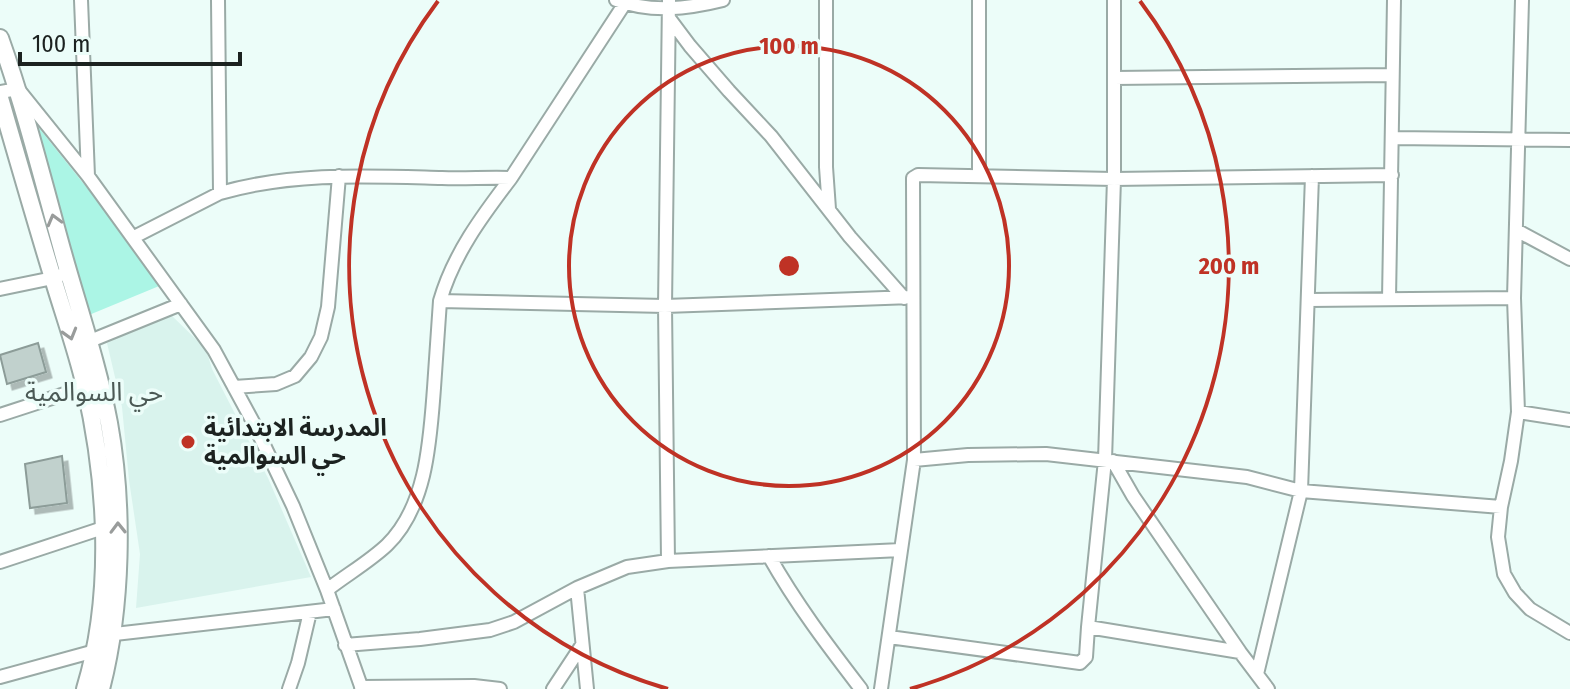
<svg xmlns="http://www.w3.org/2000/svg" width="1570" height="689" viewBox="0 0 1570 689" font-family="'Fira Sans Condensed','Noto Sans Arabic',sans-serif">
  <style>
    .built { fill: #d9f3ed }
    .green { fill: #abf5e5 }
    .building { fill: #c1d1cd; stroke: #8c9c98; stroke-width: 2; filter: url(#shadow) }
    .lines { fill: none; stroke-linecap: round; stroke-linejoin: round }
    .minor-casing { stroke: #9aaaa6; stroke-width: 16 }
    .secondary-casing { stroke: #9aaaa6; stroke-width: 20 }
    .minor { stroke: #fff; stroke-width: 12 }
    .secondary { stroke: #fff; stroke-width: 16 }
    .oneway { stroke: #999c9b }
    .ring { fill: none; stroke: #bf3225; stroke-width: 4 }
    .poi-dot { fill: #bf3225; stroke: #ecfdf9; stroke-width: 3 }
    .labels { text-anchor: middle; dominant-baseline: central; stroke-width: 7; stroke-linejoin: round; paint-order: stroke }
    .poi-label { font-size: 24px; font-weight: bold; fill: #1c2220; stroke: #ecfdf9; text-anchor: start }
    .neighbourhood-label { font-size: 26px; fill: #4b5955; stroke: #ecfdf9 }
    .centre { fill: #bf3225; stroke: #ecfdf9; stroke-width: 4 }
    .ring-label { font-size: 24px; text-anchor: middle; font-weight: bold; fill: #bf3225; stroke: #ecfdf9; stroke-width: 7; stroke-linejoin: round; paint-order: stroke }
  </style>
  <defs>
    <filter id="shadow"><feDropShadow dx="5.5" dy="5.5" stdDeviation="0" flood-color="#0004"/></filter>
  </defs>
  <rect width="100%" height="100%" fill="#ecfdf9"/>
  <path class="built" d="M168,312L206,349L212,369L268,478L311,577L136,608L140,554L129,480L122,407L107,343Z"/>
  <path class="green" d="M27,113L164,284L89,315Z"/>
  <path class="building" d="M38,343L46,372L7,384L0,355Z
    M62,456L67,503L30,508L25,464Z"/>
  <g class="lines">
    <defs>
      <path id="minor" d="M81,0L88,176
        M616,0C651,13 687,9 723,0
        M826,0V167L829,209
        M1114,0V179L1105,460L1088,627L1240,652
        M1522,0L1514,298L1518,412L1511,461L1501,507L1498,537L1504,574L1515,593L1530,609L1570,633
        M669,18L690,46L729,91L771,136L850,237L904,298
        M1114,78L1391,75
        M0,92L18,89L88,176L214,350L253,422L293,506L327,590L362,689
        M1392,138L1570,140
        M979,176V0
        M220,193C293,172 367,176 442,178C465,179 488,177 511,178L627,0
        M1516,230L1570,259
        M134,237L220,193L218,0
        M0,289L53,278L69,272
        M1389,299L1394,0
        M1309,300L1514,298
        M440,301L665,306L912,297
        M90,341L181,304
        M234,387L276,384L295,376L311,357L321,337L328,307L339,176
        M1518,412L1570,420
        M0,415L92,385
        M914,460L968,455L1046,454L1247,477L1301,491L1501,507
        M1113,461L1133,496L1240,652L1268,689
        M769,556C796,604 828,646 861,689
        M668,561L665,306L669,0
        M0,562L103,528
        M577,588L587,689
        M327,590C346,575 369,562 387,545C427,506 430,440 434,388C436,359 438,330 440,301C453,255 482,216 511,178
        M106,635L334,609
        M889,637L1080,663L1086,657L1088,627
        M345,645L420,639L490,630L514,622L577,588L627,567L668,561L901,550
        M1257,674L1301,491L1312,176
        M0,677L95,651
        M361,687L474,686L500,689
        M289,689L298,663L310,612
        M553,689L582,645
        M881,689L914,460L913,178L918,175L1114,179L1392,175"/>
      <path id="secondary" d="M0,38C25,108 43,181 63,253C79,310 98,365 109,423C124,506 122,608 101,689
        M0,98C17,157 34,216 52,275C63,312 76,348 85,386C107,481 114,594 85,689"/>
    </defs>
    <use href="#minor" class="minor-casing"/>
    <use href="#secondary" class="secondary-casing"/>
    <use href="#minor" class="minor"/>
    <use href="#secondary" class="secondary"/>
  </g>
  <defs><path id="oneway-chevron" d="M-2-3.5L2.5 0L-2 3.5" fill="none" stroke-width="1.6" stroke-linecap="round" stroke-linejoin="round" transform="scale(2)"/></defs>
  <g class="oneway">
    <use href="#oneway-chevron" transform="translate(54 220) rotate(-105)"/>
    <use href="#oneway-chevron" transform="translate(70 334) rotate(74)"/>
    <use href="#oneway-chevron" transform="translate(118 528) rotate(-91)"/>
  </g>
  <g class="ring">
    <circle cx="789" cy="266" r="220"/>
    <path d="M668 689A440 440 0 0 1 438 1M1140 1A440 440 0 0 1 910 689"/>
  </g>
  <circle class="poi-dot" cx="188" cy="442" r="8"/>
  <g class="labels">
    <g class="poi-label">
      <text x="204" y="428">المدرسة الابتدائية<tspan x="204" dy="28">حي السوالمية</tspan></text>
    </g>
    <g class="neighbourhood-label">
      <text x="94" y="392">حي السوالمية</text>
    </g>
  </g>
  <circle cx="789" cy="266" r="12" class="centre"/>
  <g class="ring-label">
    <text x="789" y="54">100 m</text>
    <text x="1229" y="274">200 m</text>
  </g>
  <path d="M20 52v12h220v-12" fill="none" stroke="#1c2220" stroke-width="4"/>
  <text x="32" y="52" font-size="24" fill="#1c2220" stroke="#ecfdf9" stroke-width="6" paint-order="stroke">100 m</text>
</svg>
